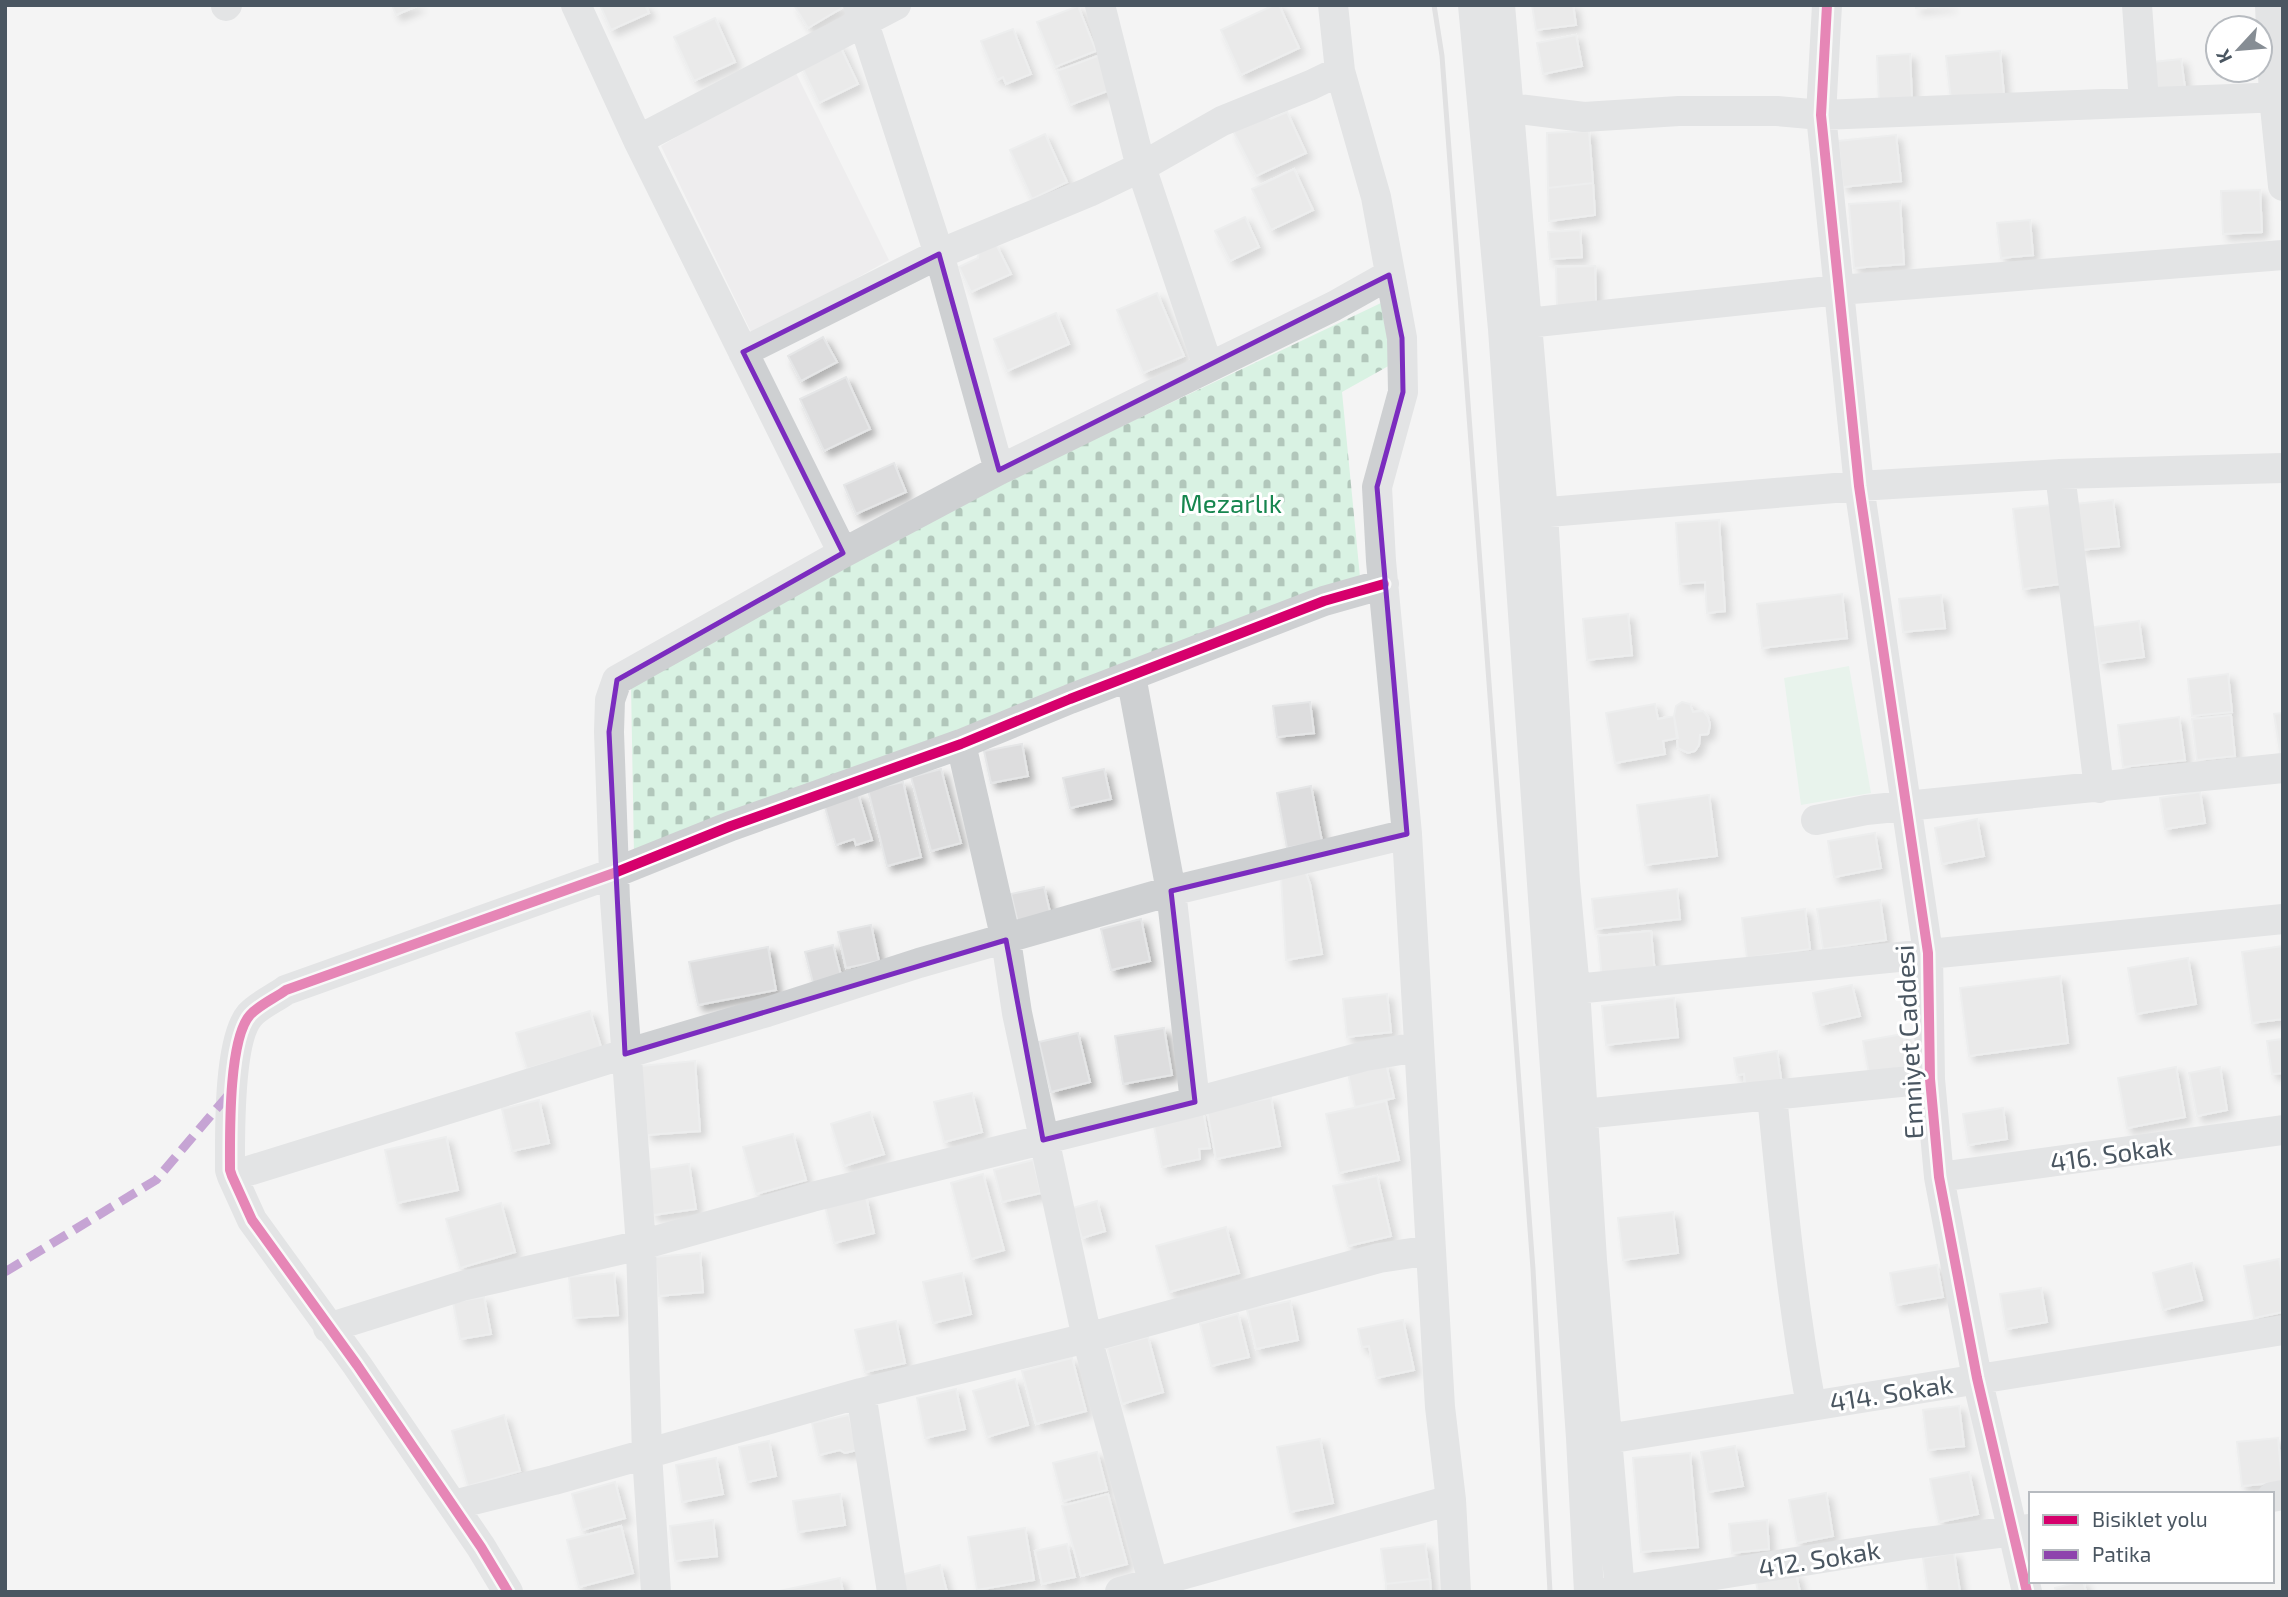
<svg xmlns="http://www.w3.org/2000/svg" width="2288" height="1597" viewBox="0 0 2288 1597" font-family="'Exo 2',sans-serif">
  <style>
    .education { fill: #e6e5e6 }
    .green { fill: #d9f2e3 }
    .cemetery { fill: url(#cemetery-stones) }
    .building { fill: #ddddde; stroke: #e5e6e7; stroke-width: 2; filter: url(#shadow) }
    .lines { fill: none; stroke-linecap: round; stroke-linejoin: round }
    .minor { stroke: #ced0d2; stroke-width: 30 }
    .rail { stroke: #c9cacc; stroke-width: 5 }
    .quiet { stroke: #8e44ad; stroke-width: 9; stroke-dasharray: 18 9; stroke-linecap: butt }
    .cycleway-casing { stroke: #fff; stroke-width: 15 }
    .cycleway { stroke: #d6006c; stroke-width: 10 }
    .marked { fill: none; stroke: #7b2cbf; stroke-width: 5; stroke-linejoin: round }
    .labels { text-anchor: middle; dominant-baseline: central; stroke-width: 6; stroke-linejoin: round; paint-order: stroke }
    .park-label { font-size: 26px; fill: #17864f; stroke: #fff }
    .street-label { font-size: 26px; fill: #4a5661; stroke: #fff }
  </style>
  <defs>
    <pattern id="cemetery-stones" width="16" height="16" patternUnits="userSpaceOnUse" patternTransform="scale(1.75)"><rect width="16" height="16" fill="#d9f2e3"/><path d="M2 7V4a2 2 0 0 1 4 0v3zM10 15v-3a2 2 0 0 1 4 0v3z" fill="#b2c7bb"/></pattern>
    <filter id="shadow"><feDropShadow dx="5.5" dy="5.5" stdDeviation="3.5" flood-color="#0004"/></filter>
  </defs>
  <rect width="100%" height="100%" fill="#f4f4f4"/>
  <path class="education" d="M794,69L889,260L753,336L661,146Z"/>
  <path class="green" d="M1849,666L1871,793L1801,805L1784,678Z"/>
  <path class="cemetery" d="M1381,303L1392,364L1342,392L1360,577L634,856L631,684L889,537Z"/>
  <path class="building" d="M392,5H419L396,15Z
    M600,5H645L649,13L611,30Z
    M794,5H844L845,6L808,28Z
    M1274,5H1279L1299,48L1241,75L1221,30Z
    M1532,5H1573L1576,25L1536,30Z
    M1916,5H1951L1916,8Z
    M1078,6L1096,51L1055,67L1037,22Z
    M715,18L735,62L694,81L674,37Z
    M1013,29L1031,74L1006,84L1003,77L997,80L981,41Z
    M1576,35L1582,66L1543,74L1537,43Z
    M839,44L858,84L819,103L800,63Z
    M2000,51L2004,95L1951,100L1946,56Z
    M1910,54L1912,100L1879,102L1877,56Z
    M1100,55L1113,89L1070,105L1057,71Z
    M2181,59L2185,88L2156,91L2153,62Z
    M1287,112L1306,153L1256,176L1233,131L1266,116L1271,119Z
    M1589,131L1593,183L1548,188L1547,133Z
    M1045,134L1067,182L1032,199L1010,150Z
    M1896,135L1901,181L1843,187L1838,141Z
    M1294,169L1313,210L1271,230L1252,189Z
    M1593,183L1595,215L1549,221L1548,188Z
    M2260,190L2262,232L2223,234L2221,191Z
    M1900,201L1904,264L1854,268L1849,204Z
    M1245,217L1259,247L1230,261L1215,231Z
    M2030,220L2033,255L2001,258L1997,223Z
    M1580,230L1582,257L1550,259L1548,232Z
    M996,244L1011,274L971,292L959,267L978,258L979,251Z
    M1595,266L1596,305L1557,307L1556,267Z
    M1157,293L1184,356L1143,373L1117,310Z
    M1056,313L1069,344L1007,371L994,339Z
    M823,337L837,362L801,381L788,356Z
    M846,377L870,429L824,451L800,399Z
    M894,463L906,492L856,514L844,485Z
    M2113,500L2119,546L2081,550L2075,504Z
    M2051,505L2061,584L2023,589L2013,509Z
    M1719,520L1725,611L1707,613L1705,582L1680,584L1676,523Z
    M1842,594L1847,638L1762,648L1757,604Z
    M1941,595L1945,628L1903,632L1899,599Z
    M1628,614L1632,655L1587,660L1583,619Z
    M2139,621L2144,657L2100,663L2094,627Z
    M2228,674L2232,712L2192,716L2188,679Z
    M1310,702L1314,733L1277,737L1273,706Z
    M1682,702L1690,704L1693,712L1703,711L1708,717L1710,725L1708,734L1700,735L1699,745L1695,751L1688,753L1678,748L1674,716L1676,706Z
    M1655,704L1658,719L1674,716L1678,738L1663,741L1665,754L1615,763L1606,713Z
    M2283,713V752H2280L2274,714Z
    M2231,715L2235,756L2197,760L2192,719Z
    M2179,717L2185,760L2123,767L2118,725Z
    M1022,744L1028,776L991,783L984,751Z
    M941,769L961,843L931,851L911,777Z
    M1104,769L1111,799L1070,808L1063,778Z
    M903,782L921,857L887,866L868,790Z
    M1311,786L1322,841L1287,848L1277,793Z
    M2200,792L2205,823L2165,829L2160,798Z
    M858,794L872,840L856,845L854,839L836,845L824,804Z
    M1709,795L1717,856L1645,865L1637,805Z
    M1977,819L1984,856L1942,864L1935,828Z
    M1875,833L1881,868L1834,877L1828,841Z
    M1305,871L1310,884L1322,954L1286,960L1281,877Z
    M1044,887L1051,916L1018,923L1011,894Z
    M1677,889L1680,919L1595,929L1592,899Z
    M1880,900L1886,940L1823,949L1817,909Z
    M1805,909L1810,949L1747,958L1742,918Z
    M1141,919L1150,961L1111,970L1101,929Z
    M871,925L879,961L846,968L838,932Z
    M1651,931L1655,974L1602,979L1598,936Z
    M833,945L841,975L813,983L805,952Z
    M2283,946V1019L2252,1023L2242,952Z
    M768,947L776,990L698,1005L689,962Z
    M2188,958L2196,1004L2136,1014L2128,968Z
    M2060,976L2068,1043L1969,1056L1960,988Z
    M1852,985L1860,1016L1820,1025L1813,993Z
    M1387,994L1391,1032L1347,1037L1343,999Z
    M1674,998L1678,1037L1606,1045L1602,1006Z
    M590,1011L601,1047L527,1069L516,1033Z
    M1164,1028L1172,1075L1123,1084L1115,1036Z
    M1078,1033L1090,1082L1051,1092L1039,1042Z
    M1903,1034L1909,1066L1869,1074L1863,1041Z
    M2283,1039V1073L2272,1074L2267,1041Z
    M1777,1051L1782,1085L1746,1090L1744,1074L1737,1075L1734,1058Z
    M695,1061L700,1131L647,1135L641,1066Z
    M1386,1064L1394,1098L1355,1107L1348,1073Z
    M2176,1067L2185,1117L2127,1128L2118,1078Z
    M2220,1067L2227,1110L2197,1116L2189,1073Z
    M972,1093L982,1132L944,1142L934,1102Z
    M1271,1098L1280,1146L1216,1159L1207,1110Z
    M539,1100L549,1143L512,1151L502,1109Z
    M1386,1101L1399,1160L1339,1173L1326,1114Z
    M2003,1108L2007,1139L1968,1145L1963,1114Z
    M1203,1111L1210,1148L1199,1149L1200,1159L1162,1167L1153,1121Z
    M870,1112L884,1154L844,1166L831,1124Z
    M793,1134L806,1180L756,1194L743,1147Z
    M446,1137L458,1190L397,1203L385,1150Z
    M1033,1160L1041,1193L1002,1202L994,1170Z
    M689,1164L696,1209L653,1215L646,1170Z
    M983,1174L1004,1250L971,1259L951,1183Z
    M1377,1176L1391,1236L1348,1246L1333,1186Z
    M866,1197L874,1233L834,1243L825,1206Z
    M1097,1201L1105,1231L1082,1238L1073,1208Z
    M501,1203L515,1252L460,1268L446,1219Z
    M1673,1212L1678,1253L1623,1260L1618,1218Z
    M1226,1227L1239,1273L1169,1292L1156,1246Z
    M700,1253L703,1292L659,1296L655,1257Z
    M2279,1259L2283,1278V1312L2254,1318L2244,1266Z
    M2192,1263L2202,1300L2163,1310L2153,1273Z
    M1937,1265L1943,1297L1896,1305L1890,1273Z
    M614,1273L618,1315L573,1318L569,1277Z
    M962,1273L971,1314L933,1323L923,1282Z
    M2041,1288L2047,1322L2006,1329L2000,1294Z
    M484,1297L491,1334L460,1339L453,1302Z
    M1290,1301L1298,1340L1256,1349L1247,1310Z
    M1238,1314L1249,1357L1211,1366L1200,1324Z
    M1403,1320L1414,1370L1376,1378L1369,1346L1362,1347L1358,1329Z
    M896,1321L905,1363L865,1372L855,1330Z
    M1148,1337L1163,1392L1122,1404L1107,1348Z
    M1072,1358L1086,1411L1036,1424L1022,1371Z
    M1015,1379L1028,1425L987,1437L973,1391Z
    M956,1389L965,1429L925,1438L917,1398Z
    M1959,1406L1964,1446L1928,1450L1923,1410Z
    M504,1415L520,1471L468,1486L452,1431Z
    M849,1415L857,1450L845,1453L840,1450L819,1455L812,1423Z
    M2278,1438L2282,1482L2242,1486L2237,1442Z
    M1320,1439L1333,1503L1290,1512L1277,1447Z
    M769,1441L776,1476L747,1482L739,1447Z
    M1735,1446L1743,1486L1708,1492L1701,1452Z
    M1097,1452L1107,1490L1063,1501L1053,1463Z
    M1690,1453L1698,1547L1641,1552L1633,1458Z
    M716,1458L723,1494L682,1502L676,1465Z
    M1969,1472L1978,1514L1939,1522L1930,1479Z
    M615,1482L625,1518L582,1530L572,1494Z
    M1826,1493L1833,1536L1797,1543L1789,1500Z
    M840,1494L845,1525L798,1532L793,1501Z
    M1108,1494L1127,1564L1081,1576L1062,1506Z
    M713,1520L717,1556L675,1561L670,1526Z
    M1767,1520L1769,1549L1732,1553L1729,1524Z
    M621,1526L633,1573L579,1587L567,1540Z
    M1025,1528L1034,1580L977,1590L968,1537Z
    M1067,1544L1075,1577L1042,1584L1035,1551Z
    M1425,1544L1430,1579L1386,1584L1381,1549Z
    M1954,1553L1960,1592H1928L1923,1558Z
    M940,1565L947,1592H905L901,1575Z
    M1796,1574L1800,1592H1758L1756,1582Z
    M840,1578L843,1592H775Z
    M1430,1579L1431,1592H1386V1584Z
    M2083,1581L2086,1592H2056L2055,1588Z"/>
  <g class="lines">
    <path class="minor" d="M576,5L638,140L843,553
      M858,5L939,254L999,470
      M1100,5L1141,167L1208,366
      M1333,5L1340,71L1376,197L1402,338L1403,392L1377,487L1381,561L1407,834L1440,1407L1451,1500L1456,1592
      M1473,5L1503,329L1581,1438L1589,1592
      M1500,5L1543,513L1565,882L1575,989L1592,1260L1620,1592
      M1827,5L1821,115L1859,486L1928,953L1930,1079L1939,1177L1977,1378L2027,1592
      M2137,5L2144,102
      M2270,5L2274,97L2283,186
      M226,6L227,5
      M1510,108L1584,117L1679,111H1777L1821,115L2283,97
      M638,140L896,5
      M1507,328L1527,323L1839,290L2283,255
      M743,352L939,254L1089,192L1141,167L1222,121L1311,85L1340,71
      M2060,474L2099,788
      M1525,514L1859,486L2060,474L2283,468
      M1131,676L1171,891L1195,1102
      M961,744L1006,940L1017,1013L1087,1338L1156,1592
      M1816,820L1866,810L2283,768
      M1575,989L2283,919
      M1772,1095C1782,1199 1792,1302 1811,1405
      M1583,1114L1930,1079
      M232,1176L625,1054L767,1012L919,963L1171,891L1407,834
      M1939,1177L2283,1130
      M328,1328L462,1286L641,1245L812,1197L1195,1102L1365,1056L1418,1047
      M861,1393L892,1592
      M1588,1438L1607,1439L2283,1330
      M2272,1497L2283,1495
      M453,1505L554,1480L861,1393L1087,1338L1379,1258L1431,1250
      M508,1592L481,1547L357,1365L252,1220L232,1176L230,1170C230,1136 228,1040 250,1015C259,1005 275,998 286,990L614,873L731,826L961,744L1070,699L1324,601L1384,584
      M656,1592L647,1454L641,1245L615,900L609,732L610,700L617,680L843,553L999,470L1334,306L1389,275
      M1120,1592L1451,1500
      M1608,1592L1910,1544L2030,1529"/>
    <path class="rail" d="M1434,5L1442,56L1533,1269L1550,1592"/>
    <path class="quiet" d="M5,1272L156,1180L230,1093"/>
    <defs>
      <path id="cycleway" d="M1827,5L1821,115L1859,486L1928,953L1930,1079L1939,1177L1977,1378L2027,1592
        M508,1592L481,1547L357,1365L252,1220L232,1176L230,1170C230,1136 228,1040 250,1015C259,1005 275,998 286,990L614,873L731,826L961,744L1070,699L1324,601L1384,584"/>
    </defs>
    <use href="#cycleway" class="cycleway-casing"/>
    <use href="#cycleway" class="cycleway"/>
  </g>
  <path d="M0 0H2288V1597H0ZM939,254L999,470L1389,275L1402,338L1403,392L1377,487L1407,834L1171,891L1195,1102L1043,1140L1006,940L625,1054L609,732L617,680L843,553L743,352Z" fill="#f4f4f4" fill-opacity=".55" fill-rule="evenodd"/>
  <path class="marked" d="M939,254L999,470L1389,275L1402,338L1403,392L1377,487L1407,834L1171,891L1195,1102L1043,1140L1006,940L625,1054L609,732L617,680L843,553L743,352Z"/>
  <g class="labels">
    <g class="park-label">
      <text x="1231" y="502">Mezarlık</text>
    </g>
    <g class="street-label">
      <text transform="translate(1908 1042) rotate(-93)">Emniyet Caddesi</text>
      <text transform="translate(2111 1153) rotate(-8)">416. Sokak</text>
      <text transform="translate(1891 1392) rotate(-9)">414. Sokak</text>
      <text transform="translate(1819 1558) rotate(-9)">412. Sokak</text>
    </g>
  </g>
  <rect width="2288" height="1597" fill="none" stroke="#4a5661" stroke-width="14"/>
  <rect x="2029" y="1492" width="245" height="91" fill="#ffffff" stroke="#b7bbc0" stroke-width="2"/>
  <rect x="2043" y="1515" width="35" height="10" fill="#d6006c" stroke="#b7bbc0" stroke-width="2"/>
  <text x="2092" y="1527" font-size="21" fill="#4a5661">Bisiklet yolu</text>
  <rect x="2043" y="1550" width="35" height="10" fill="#8e44ad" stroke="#b7bbc0" stroke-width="2"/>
  <text x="2092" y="1562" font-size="21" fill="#4a5661">Patika</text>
  <g transform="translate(2239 49) rotate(244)"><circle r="33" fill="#ffffff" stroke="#b7bbc0" stroke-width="2"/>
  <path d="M0-5L12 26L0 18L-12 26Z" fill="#868d94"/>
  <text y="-10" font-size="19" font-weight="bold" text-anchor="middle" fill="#4a5661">K</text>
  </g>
</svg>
